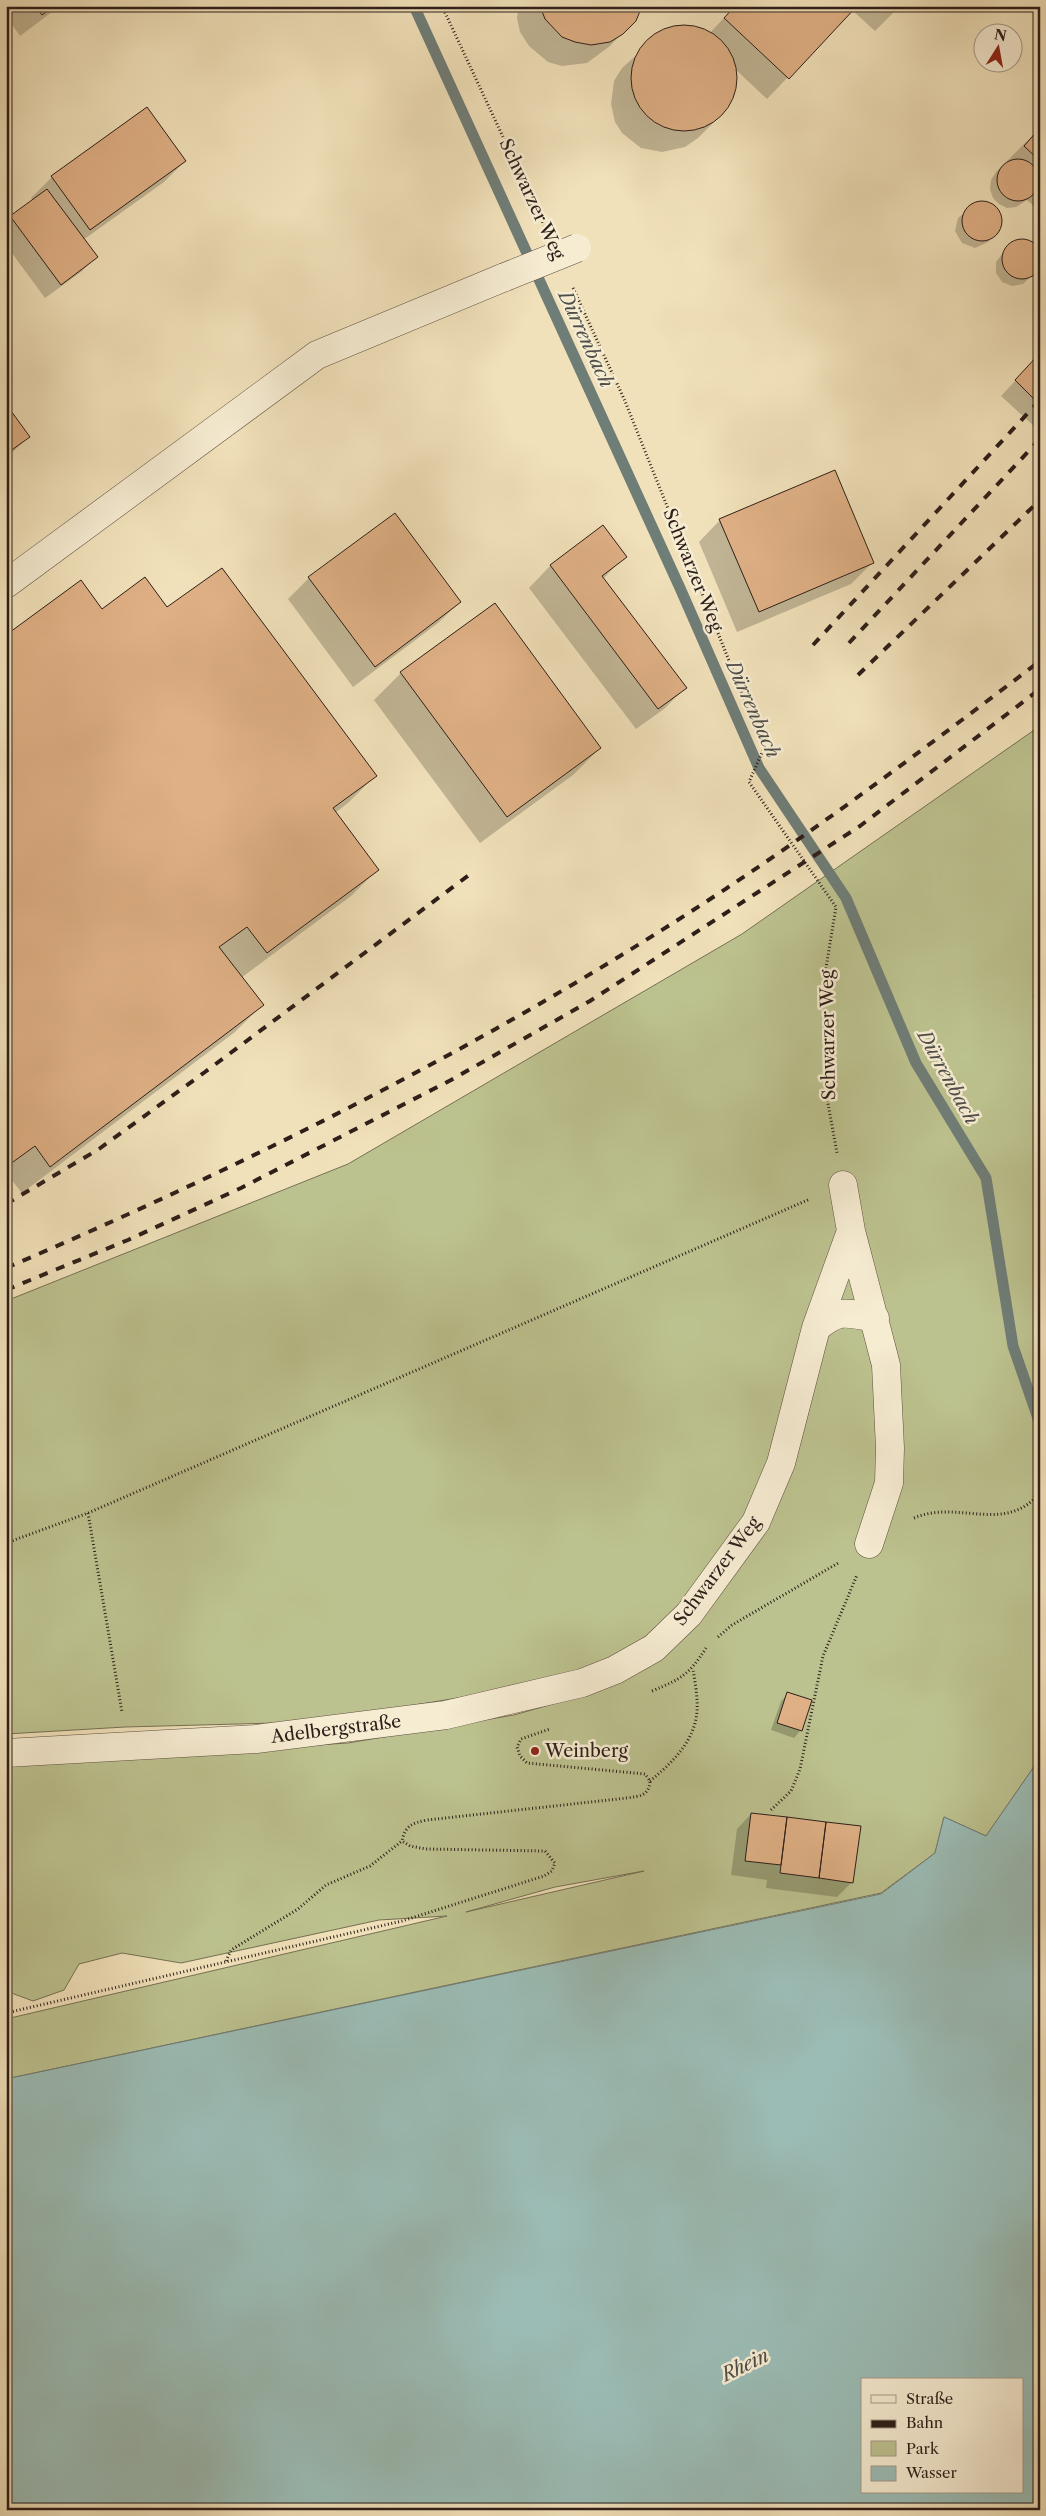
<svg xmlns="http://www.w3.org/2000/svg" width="1046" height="2516" viewBox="0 0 1046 2516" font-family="'Libre Caslon Text',serif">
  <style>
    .green { fill: #bcc28f; stroke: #747054; fill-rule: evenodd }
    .water { fill: #9bbcb5; stroke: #6f7d77; fill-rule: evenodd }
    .shadow { fill: #0003 }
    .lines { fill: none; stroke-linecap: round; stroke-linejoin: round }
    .stream { stroke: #6f7d77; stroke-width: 11 }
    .building { fill: #dfb085; stroke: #2d1e19 }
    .minor-casing { stroke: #5e4f41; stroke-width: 29 }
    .path { stroke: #2d1e19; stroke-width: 3; stroke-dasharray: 1 2.5; stroke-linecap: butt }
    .minor { stroke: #f6ecd2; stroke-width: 28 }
    .rail { stroke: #2d1e19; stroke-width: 4; stroke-dasharray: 9 9; stroke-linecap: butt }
    .minor-bridge-casing { stroke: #5e4f41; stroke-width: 29; stroke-linecap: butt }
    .minor-bridge { stroke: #f6ecd2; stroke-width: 28 }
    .poi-dot { fill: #8f2418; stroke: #f6ecd2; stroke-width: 2 }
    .labels { text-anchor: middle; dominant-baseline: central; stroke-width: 5; stroke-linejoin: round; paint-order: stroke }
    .street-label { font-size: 18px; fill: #2d1e19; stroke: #f6ecd2 }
    .poi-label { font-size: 18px; fill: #2d1e19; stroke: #f6ecd2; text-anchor: start }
    .water-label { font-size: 19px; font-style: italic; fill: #4e4d48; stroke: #f6ecd2 }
  </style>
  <rect width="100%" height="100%" fill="#f1e1ba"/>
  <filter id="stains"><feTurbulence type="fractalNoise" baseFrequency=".004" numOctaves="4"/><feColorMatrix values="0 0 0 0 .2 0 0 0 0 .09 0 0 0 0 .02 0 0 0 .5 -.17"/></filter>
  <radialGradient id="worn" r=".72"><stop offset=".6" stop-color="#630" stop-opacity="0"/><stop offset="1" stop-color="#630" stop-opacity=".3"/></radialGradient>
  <path class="green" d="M1040,726V1758L986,1836L944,1817L935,1853L881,1893L6,2079V2019L447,1916L379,1920L181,1963L122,1953L79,1964L64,1990L33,2001L6,1991V1765L348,1743L514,1715L588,1694L674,1618L597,1668L505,1690L313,1722L125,1727L6,1734V1301L348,1164L742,934ZM644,1871L466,1912L555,1887Z"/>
  <path class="water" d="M1040,1758V2510H6V2079L881,1894L935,1853L944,1817L986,1836ZM862,2380H1022V2492H862Z"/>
  <path class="shadow" d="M6,6H60L20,36L6,16Z
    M519,6H640L631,24L610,46L587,63L562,66L548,62L529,46L520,32L517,18Z
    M735,6H900L875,31L852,10L767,99L734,68L736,75L733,96L720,116L698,138L685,147L662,152L641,148L622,133L615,122L611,104L614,81L622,68L662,32L678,27L699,29L709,34Z
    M1040,128V241L1034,230V221L1040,212L1027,200L1016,207L1007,208L999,204L993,198L990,189L991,180L996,172Z
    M185,161L164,182L83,240L96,257L81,272L45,298L6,245V222L33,201L31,198L52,177Z
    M978,202L991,204L997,208L1001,221L996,234L988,242L975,248L962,243L955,231L958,218Z
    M1020,240L1030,241L1039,248L1040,268L1023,284L1012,286L1002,282L996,273V262L1009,245Z
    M1040,354V422L1035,427L1001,396Z
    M6,406L28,437L6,459Z
    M720,520L872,563L851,584L737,632L699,542Z
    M603,527L625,556L603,579L685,688L664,709L636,729L529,588L550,566Z
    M309,578L460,602L438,623L353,687L288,599Z
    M167,609L375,776L348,803L335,813L377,870L351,896L241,978L262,1005L235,1032L22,1193L6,1173V637L101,611Z
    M401,673L600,748L573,775L480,843L374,700Z
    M788,1694L801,1730L794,1738L771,1730L781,1701Z
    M751,1814L859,1827L852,1882L837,1897L766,1888L767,1880L731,1875L737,1829Z"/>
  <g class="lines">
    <path class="stream" d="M414,6L680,588L759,768L846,898L916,1063L986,1178L1013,1346L1040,1424"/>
  </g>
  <path class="building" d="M35,6H55L42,15Z
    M540,6H642L636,21L623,34L610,42L591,45L575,42L562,37L545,19Z
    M735,6H857L789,79L724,18Z
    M892,6H902L897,11Z
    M631 78a53 53 0 1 1 106 0a53 53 0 1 1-106 0Z
    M147,107L186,161L90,230L51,176Z
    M1040,128V161L1024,146Z
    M997 180a21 21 0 1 1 42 0a21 21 0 1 1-42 0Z
    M47,189L98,257L61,285L10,216Z
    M962 221a20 20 0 1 1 40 0a20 20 0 1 1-40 0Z
    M1002 259a20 20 0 1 1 40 0a20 20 0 1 1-40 0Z
    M1040,353V405L1015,380Z
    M6,404L30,437L6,454Z
    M835,470L874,563L759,612L719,519Z
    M395,513L461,602L375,667L308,577Z
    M603,525L627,557L602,576L687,688L658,709L550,565Z
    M222,568L377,776L333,808L379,870L267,953L247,927L219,947L264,1005L50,1167L35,1146L6,1167V635L81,580L102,609L145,577L167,607Z
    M495,603L601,748L507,817L400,672Z
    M787,1692L812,1700L802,1731L777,1723Z
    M751,1813L787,1817L781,1865L745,1861Z
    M787,1817L826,1822L819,1878L780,1873Z
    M826,1822L861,1826L853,1883L819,1878Z"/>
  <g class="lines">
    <defs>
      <path id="minor" d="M6,584L317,355L505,277
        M851,1231L886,1365L890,1448L889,1483L869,1544
        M816,1328C840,1308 846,1313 875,1318
        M6,1753L256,1739L446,1715L582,1683L615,1670L654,1648L689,1614L756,1522L781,1463L816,1328L851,1231L843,1185"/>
    </defs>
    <use href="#minor" class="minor-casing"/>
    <path class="path" d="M442,6L544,225
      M573,288L625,401L764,748L749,782L836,907L824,980L826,1093L837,1153
      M1040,975L1035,996L1040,1012
      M88,1513L122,1712
      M914,1518C959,1499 1004,1535 1040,1493
      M6,1543L88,1513L810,1199
      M718,1637L732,1625L840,1562
      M652,1691C681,1679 689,1675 706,1648
      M650,1781C672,1763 695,1741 697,1711C698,1698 695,1682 693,1669
      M771,1810L791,1791L800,1769L823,1656L857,1575
      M226,1961L231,1950L298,1909L326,1885L370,1866L402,1841
      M6,2013L402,1921L544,1876L552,1871L555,1863L545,1851L426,1849L410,1846L402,1841C405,1826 412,1823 427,1820L627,1798C640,1796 649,1796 650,1781L645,1774L527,1763L520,1756L517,1747L521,1739L550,1729"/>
    <use href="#minor" class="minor"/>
    <path class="rail" d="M849,643L1040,439
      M813,645L1040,400
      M858,675L1040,500
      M6,1204L99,1149L205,1072L469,875
      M6,1268C256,1161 500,1038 727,888C834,817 937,739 1040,661
      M6,1290L128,1240L241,1188L451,1080L590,1001L860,826L1040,689"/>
    <defs>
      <path id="minor-bridge" d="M505,277L577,248"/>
    </defs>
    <use href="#minor-bridge" class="minor-bridge-casing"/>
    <use href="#minor-bridge" class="minor-bridge"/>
  </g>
  <circle class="poi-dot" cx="535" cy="1751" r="5"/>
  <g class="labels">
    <g class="street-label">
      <text transform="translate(532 199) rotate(65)">Schwarzer Weg</text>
      <text transform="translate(693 570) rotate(68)">Schwarzer Weg</text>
      <text transform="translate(828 1035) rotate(-91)">Schwarzer Weg</text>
      <text transform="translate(717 1571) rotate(-53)">Schwarzer Weg</text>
      <text transform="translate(336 1729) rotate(-7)">Adelbergstraße</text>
    </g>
    <g class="poi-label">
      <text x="545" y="1751">Weinberg</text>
    </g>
    <g class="water-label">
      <text transform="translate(586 339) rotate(65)">Dürrenbach</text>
      <text transform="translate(753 709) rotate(66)">Dürrenbach</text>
      <text transform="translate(948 1077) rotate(61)">Dürrenbach</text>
      <text transform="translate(745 2365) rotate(-26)">Rhein</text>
    </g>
  </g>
  <rect width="1046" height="2516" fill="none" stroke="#f1e1ba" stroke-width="25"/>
  <rect x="8" y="8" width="1031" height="2501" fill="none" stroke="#2d1e19" stroke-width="2.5"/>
  <rect x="12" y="12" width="1021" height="2491" fill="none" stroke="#2d1e19"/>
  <rect x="861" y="2378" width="162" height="115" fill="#f6ecd2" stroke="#a69a88"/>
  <rect x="871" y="2395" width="25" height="8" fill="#f6ecd2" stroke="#a69a88"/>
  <text x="906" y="2404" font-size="15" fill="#2d1e19">Straße</text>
  <rect x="871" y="2420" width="25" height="8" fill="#2d1e19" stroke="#a69a88"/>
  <text x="906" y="2428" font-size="15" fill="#2d1e19">Bahn</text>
  <rect x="871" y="2441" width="25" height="15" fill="#bcc28f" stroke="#a69a88"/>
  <text x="906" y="2454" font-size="15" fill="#2d1e19">Park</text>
  <rect x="871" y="2466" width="25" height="15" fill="#9bbcb5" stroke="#a69a88"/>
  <text x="906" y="2478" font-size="15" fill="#2d1e19">Wasser</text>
  <g transform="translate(998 48) rotate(11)"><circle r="24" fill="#f6ecd2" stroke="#a69a88"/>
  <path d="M0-4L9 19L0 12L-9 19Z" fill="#8f2418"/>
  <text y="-8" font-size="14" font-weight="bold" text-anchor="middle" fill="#2d1e19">N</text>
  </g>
  <rect width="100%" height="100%" filter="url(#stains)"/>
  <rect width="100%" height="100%" fill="url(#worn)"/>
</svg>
